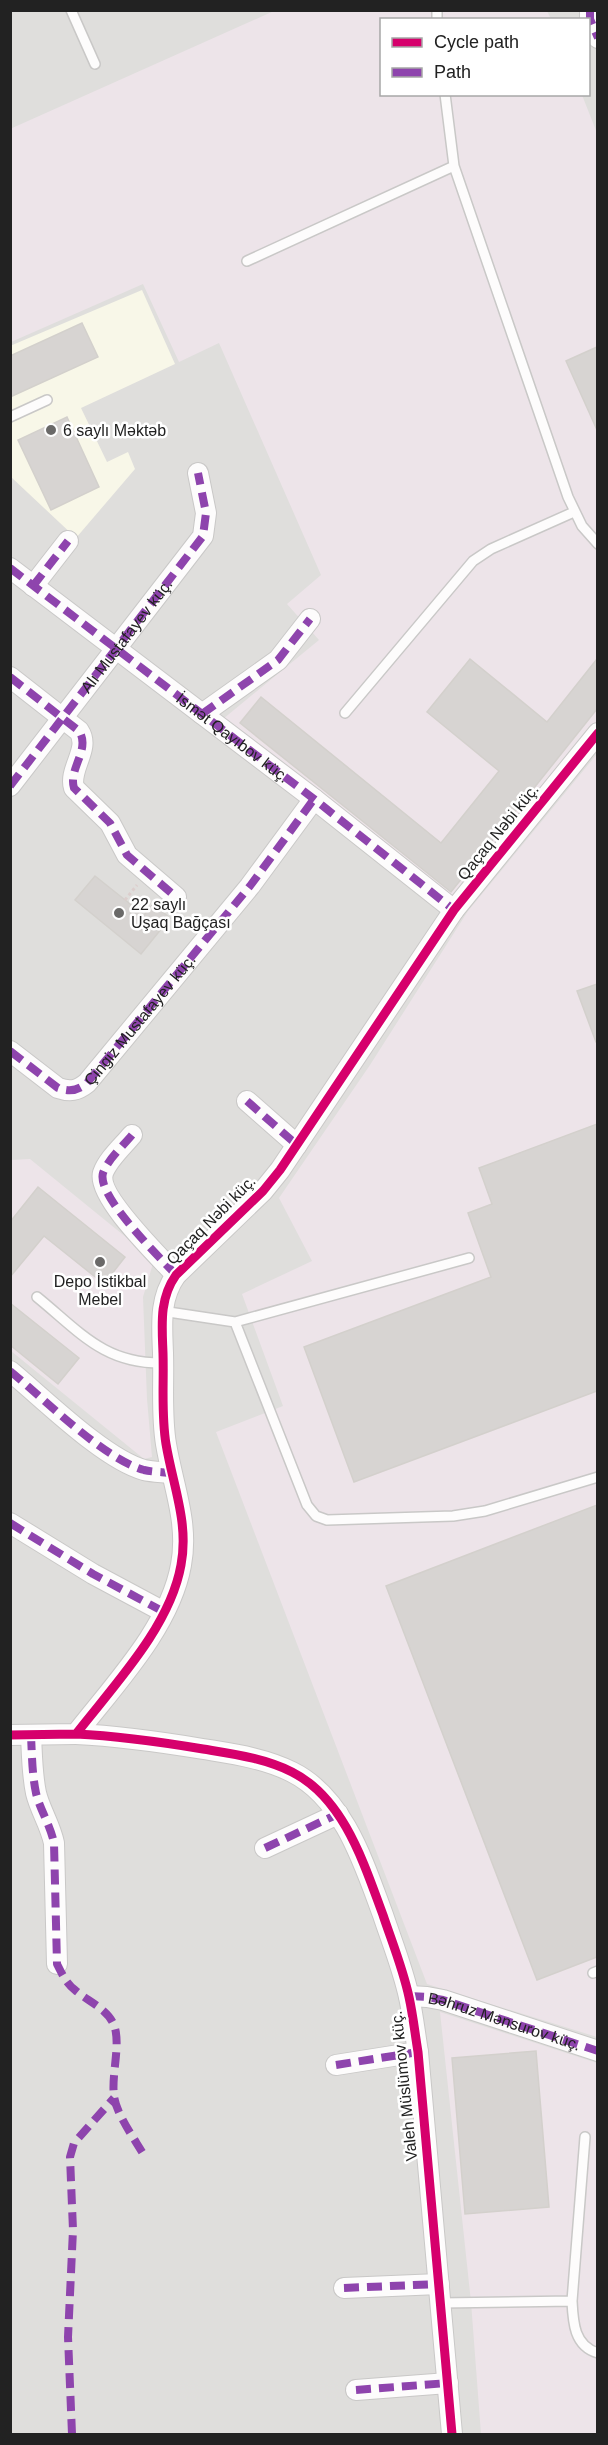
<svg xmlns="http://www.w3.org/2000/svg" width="608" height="2445" viewBox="0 0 608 2445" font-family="Arial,sans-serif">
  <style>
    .residential { fill: #dfdedc; fill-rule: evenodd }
    .industrial { fill: #ede4e9 }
    .education { fill: #f8f7e8 }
    .building { fill: #d7d4d2; stroke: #d3d0cc; stroke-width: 1.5 }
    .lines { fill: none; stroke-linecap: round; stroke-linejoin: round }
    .lane-casing { stroke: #c9c8c7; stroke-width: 12 }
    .street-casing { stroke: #c9c8c7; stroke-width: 22 }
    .path { stroke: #dccecd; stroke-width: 3; stroke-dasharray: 3 3; stroke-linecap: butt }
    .lane { stroke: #fdfcfc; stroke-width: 9 }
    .street { stroke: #fdfcfc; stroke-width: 20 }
    .quiet { stroke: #8e44ad; stroke-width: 8; stroke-dasharray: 15 8; stroke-linecap: butt }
    .cycleway-casing { stroke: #fff; stroke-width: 13 }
    .cycleway { stroke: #d6006c; stroke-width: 9 }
    .poi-dot { fill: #6a6968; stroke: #fff; stroke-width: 2 }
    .labels { text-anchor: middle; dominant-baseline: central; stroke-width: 5; stroke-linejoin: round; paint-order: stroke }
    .poi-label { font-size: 16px; fill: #222; stroke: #fff; text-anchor: start }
    .street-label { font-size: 16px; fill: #222; stroke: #fff }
  </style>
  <rect width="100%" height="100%" fill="#f0eeeb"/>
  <path class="residential" d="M11,11H597V2434H11ZM382,20H588V94H382Z"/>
  <path class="industrial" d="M274,11H547L551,19L382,20V94L582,95L597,133V723L453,896L223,719L319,640L287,604L321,575L219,343L179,362L143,284L11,342L10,129Z
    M597,754V2037L427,1984L216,1432L283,1406L242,1294L312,1261L279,1198L370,1065L468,911Z
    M30,1159L154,1260L143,1297L147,1399L152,1457L144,1459L11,1351L10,1160Z
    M440,2012L597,2063V2434H481L471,2302Z"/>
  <path class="education" d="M142,290L175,364L81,408L107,462L128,452L135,469L76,538L11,477L10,346Z"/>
  <path class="building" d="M82,323L98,357L10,397V356Z
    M597,347V430L566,361Z
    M67,417L99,487L51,510L18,440Z
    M470,659L547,722L597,659V709L451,892L240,723L261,697L441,843L499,771L427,712Z
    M95,876L144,915L153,904L170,918L141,954L75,900Z
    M597,984V1042H596L577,991Z
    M597,1124V1391L354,1482L304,1347L491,1277L468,1213L492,1204L479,1168Z
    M38,1187L125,1257L104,1284L44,1236L10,1277V1222Z
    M10,1303L79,1358L58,1384L10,1345Z
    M597,1505V1957L537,1980L386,1586Z
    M536,2051L549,2207L465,2214L452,2058Z"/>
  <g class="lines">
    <defs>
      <path id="lane" d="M71,10L95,64
        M437,20V10
        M445,94L454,166
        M247,261L454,166L568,497L582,526L598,544
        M10,417L47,400
        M345,713L473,561L491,549L574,512
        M37,1297C80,1332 104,1364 163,1363
        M162,1311L235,1322L307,1505L316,1516L327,1520L453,1516L485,1511L598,1477
        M235,1322L469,1258
        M593,1973L598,1971
        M572,2301C573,2322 574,2346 598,2353
        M441,2303L572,2301L585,2137"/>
      <g id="street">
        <path d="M590,10V19L598,38"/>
        <path d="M10,568L314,799L454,910"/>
        <path d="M33,586L68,541"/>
        <path d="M10,677L79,731C91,749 68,769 74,788L110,823L127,855L176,897"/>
        <path d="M202,714L278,660L310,619"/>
        <path id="s1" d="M10,786L203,536L206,513L198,473"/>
        <path d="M10,1051L58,1088C70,1092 77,1091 87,1083L250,886L314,799"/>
        <path d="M247,1101L297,1145"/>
        <path d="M132,1135C123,1146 108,1159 103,1173C96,1196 160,1257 176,1275"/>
        <path d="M10,1371C44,1399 104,1459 144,1470C152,1472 163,1472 171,1473"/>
        <path d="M10,1523L93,1574L164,1612"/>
        <path d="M76,1734C119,1736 161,1742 203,1749C233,1754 264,1758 292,1772C344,1798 364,1864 383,1915C392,1942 403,1969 409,1997C413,2015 415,2034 418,2052L452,2434"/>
        <path d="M10,1735L76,1734C114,1685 170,1627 181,1565C189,1523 173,1486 166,1444C161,1414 164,1384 163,1353C162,1325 159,1299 176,1275L263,1191L280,1170L454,910L598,733"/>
        <path d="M31,1735C32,1755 32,1774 36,1793C40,1810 50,1824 54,1843L57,1964"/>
        <path d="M265,1848L338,1814"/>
        <path d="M409,1996L427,1997L443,2000L598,2051"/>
        <path d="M336,2065L418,2052"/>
        <path d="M344,2288L439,2284"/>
        <path d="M356,2390L448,2383"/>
      </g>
    </defs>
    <use href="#lane" class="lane-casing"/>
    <use href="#street" class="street-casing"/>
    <path class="path" d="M125,900L137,885"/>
    <use href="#lane" class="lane"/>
    <use href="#street" class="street"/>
    <g class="quiet">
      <path d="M590,10V19L598,38"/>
      <path id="s2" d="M10,568L314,799L454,910"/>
      <path d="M33,586L68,541"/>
      <path d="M10,677L79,731C91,749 68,769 74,788L110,823L127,855L176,897"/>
      <path d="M202,714L278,660L310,619"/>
      <path d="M10,786L203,536L206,513L198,473"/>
      <path id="s3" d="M10,1051L58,1088C70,1092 77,1091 87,1083L250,886L314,799"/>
      <path d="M247,1101L297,1145"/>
      <path d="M132,1135C123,1146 108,1159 103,1173C96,1196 160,1257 176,1275"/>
      <path d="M10,1371C44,1399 104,1459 144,1470C152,1472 163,1472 171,1473"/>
      <path d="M10,1523L93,1574L164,1612"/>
      <path d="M31,1735C32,1755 32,1774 36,1793C40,1810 50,1824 54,1843L57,1964C62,1974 66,1983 75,1990C86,2000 106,2008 113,2023C122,2041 111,2074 114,2096C116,2114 136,2141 145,2157"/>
      <path d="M265,1848L338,1814"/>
      <path id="s4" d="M409,1996L427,1997L443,2000L598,2051"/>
      <path d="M336,2065L418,2052"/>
      <path d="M344,2288L439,2284"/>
      <path d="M356,2390L448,2383"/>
      <path d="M72,2434L68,2337L73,2230L70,2157L74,2143L114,2098"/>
    </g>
    <defs>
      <path id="cycleway" d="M76,1734C119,1736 161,1742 203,1749C233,1754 264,1758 292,1772C344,1798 364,1864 383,1915C392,1942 403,1969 409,1997C413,2015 415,2034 418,2052L452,2434
        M10,1735L76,1734C114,1685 170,1627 181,1565C189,1523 173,1486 166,1444C161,1414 164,1384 163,1353C162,1325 159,1299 176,1275L263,1191L280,1170L454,910L598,733"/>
    </defs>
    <use href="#cycleway" class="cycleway-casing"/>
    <use href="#cycleway" class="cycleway"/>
  </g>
  <g class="poi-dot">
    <circle cx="51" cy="430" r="6"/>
    <circle cx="119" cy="913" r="6"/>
    <circle cx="100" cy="1262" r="6"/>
  </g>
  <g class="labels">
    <g class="poi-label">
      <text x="63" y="430">6 saylı Məktəb</text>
      <text x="131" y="904">22 saylı<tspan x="131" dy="18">Uşaq Bağçası</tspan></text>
      <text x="100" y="1281" text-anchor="middle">Depo İstikbal<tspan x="100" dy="18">Mebel</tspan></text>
    </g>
    <g class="street-label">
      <text stroke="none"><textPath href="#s1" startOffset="190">Alı Mustafayev küç.</textPath></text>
      <text stroke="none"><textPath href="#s2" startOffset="280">İsmət Qayıbov küç.</textPath></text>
      <text transform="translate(498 832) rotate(-51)">Qaçaq Nəbi küç.</text>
      <text stroke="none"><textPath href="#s3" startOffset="174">Çingiz Mustafayev küç.</textPath></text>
      <text transform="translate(211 1220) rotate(-45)">Qaçaq Nəbi küç.</text>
      <text stroke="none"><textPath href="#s4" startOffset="99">Bəhruz Mənsurov küç.</textPath></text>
      <text transform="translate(404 2086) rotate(-96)">Valeh Müslümov küç.</text>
    </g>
  </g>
  <rect width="608" height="2445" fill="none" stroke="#222222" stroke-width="24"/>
  <rect x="380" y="18" width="210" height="78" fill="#ffffff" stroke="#a7a7a7" stroke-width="1.5"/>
  <rect x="392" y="38" width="30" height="9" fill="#d6006c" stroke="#a7a7a7" stroke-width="1.5"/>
  <text x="434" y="48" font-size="18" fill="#222222">Cycle path</text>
  <rect x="392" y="68" width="30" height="9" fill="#8e44ad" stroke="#a7a7a7" stroke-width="1.5"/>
  <text x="434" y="78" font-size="18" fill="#222222">Path</text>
</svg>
